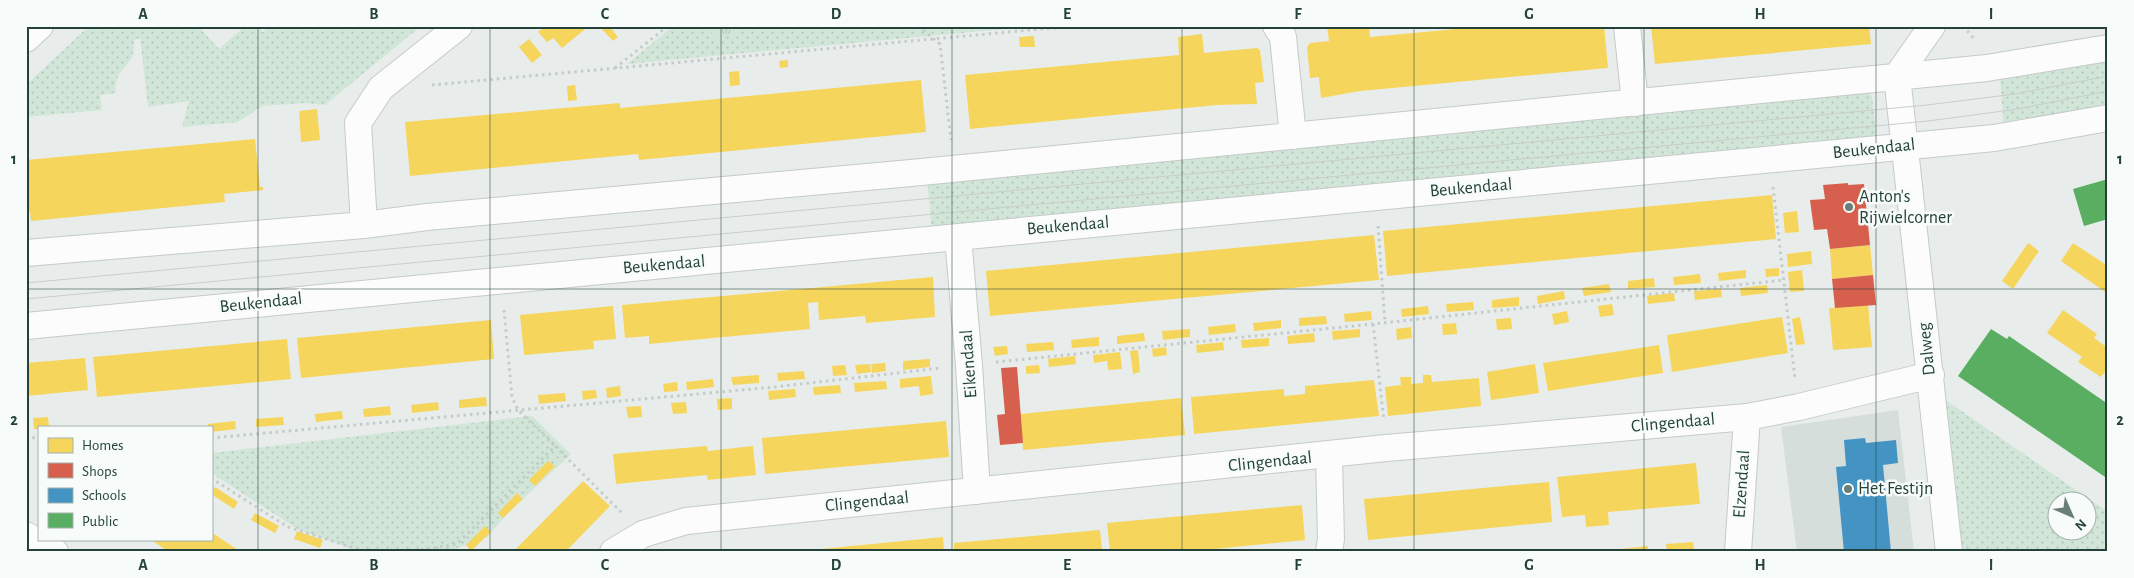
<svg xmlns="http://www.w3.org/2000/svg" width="2134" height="578" viewBox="0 0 2134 578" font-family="'Alegreya Sans',sans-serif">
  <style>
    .built { fill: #d6dedb }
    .grass { fill: url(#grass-dots); fill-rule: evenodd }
    .park { fill: url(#park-tufts) }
    .homes { fill: #f6d55c }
    .shops { fill: #d6604d }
    .schools { fill: #4393c3 }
    .public { fill: #5aae61 }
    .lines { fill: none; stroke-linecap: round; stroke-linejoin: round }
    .street-casing { stroke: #c5cac8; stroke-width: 28 }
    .path { stroke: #c3ccca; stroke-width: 3; stroke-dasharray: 2.5 4; stroke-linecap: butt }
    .street { stroke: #fcfcfc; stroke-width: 26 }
    .tram { stroke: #c9cdcc; stroke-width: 1 }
    .grid { fill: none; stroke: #24423a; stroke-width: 1; stroke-opacity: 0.55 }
    .poi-dot { fill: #697e78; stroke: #f7fbf9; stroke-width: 2 }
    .labels { text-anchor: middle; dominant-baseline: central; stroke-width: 5; stroke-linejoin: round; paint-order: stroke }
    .street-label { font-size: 18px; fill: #24423a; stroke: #f7fbf9 }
    .poi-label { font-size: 18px; fill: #24423a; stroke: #f7fbf9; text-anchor: start }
    .neatline { fill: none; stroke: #24423a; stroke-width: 2 }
    .grid-label { font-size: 16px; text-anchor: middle; font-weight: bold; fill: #24423a }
  </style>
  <defs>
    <pattern id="grass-dots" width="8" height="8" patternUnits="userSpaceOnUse" patternTransform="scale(1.25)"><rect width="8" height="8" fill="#d1e6d8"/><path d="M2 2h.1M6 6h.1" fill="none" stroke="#b3c6ba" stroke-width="1.8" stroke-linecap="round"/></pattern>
    <pattern id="park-tufts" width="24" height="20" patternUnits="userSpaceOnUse" patternTransform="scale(1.25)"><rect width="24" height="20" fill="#d1e6d8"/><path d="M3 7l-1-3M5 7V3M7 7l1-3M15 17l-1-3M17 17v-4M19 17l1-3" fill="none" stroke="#b3c6ba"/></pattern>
  </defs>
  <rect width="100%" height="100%" fill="#e8edeb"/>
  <path class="built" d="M1898,410L1914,552H1797L1781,427Z"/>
  <path class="grass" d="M89,26H190L192,28L198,26L219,49L245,26H257L263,32L270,26H421L325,105L305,103L262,106L238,122L182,127L189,101L148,107L140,38L134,40C134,45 134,52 132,57C124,72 114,73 116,93L100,95L102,110L26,117V85Z
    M673,26H1038L627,64Z
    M2108,60V112L2004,130L2000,76L2034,74Z
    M1867,91L1872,96L1876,133L1873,139L932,232L927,178Z
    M1944,399L2108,512V552H1962ZM2056,500H2086V530H2056Z
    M532,416L571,454L510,511L487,537L452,550L433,552H361L299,530L211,473V453Z"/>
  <path class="park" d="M710,26H734L737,32L715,41Z"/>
  <path class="homes" d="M545,26H589L562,48L553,38L547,42L538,32Z
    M599,26H609L618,37L613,41Z
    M1327,26H1369L1370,37L1488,26H1604L1608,68L1360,91L1321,98L1319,77L1310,78L1307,47L1310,43L1329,41Z
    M1651,26H1869L1871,44L1655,64Z
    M1202,34L1204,53L1257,48L1260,50L1264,82L1255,83L1257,104L1217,105L970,129L965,75L1179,55L1178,37Z
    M1034,36L1035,47H1020L1019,37Z
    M529,39L542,55L532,63L519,47Z
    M788,60V67L780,68L779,61Z
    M739,71L740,85L730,86L729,72Z
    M921,80L926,132L639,160L638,154L410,176L405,122L620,103V108Z
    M575,85L577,100L568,101L567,86Z
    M317,109L320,140L301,142L299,111Z
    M255,139L260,187H263V190L224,194L225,202L31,221L30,212L26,213V160Z
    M1772,195L1776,239L1387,276L1383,231Z
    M1797,211L1799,232L1785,233L1783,213Z
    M1374,235L1379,280L990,316L986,271Z
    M2028,243L2039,251L2013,289L2002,281Z
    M2073,243L2108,266V294L2061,261Z
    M1870,245L1873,275L1832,279L1830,249Z
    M1811,251L1812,264L1788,267L1787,254Z
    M1779,268V276L1766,277L1765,269Z
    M1746,270V278L1719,281L1718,273Z
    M1802,270L1804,291L1790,292L1788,272Z
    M1700,274L1701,283L1674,285L1673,277Z
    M933,277L935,317L866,323L865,316L819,320L818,302L808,303L810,329L649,344V336L625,338L622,305Z
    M1654,278L1655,287L1628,289V281Z
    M1609,284L1611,292L1584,296L1582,288Z
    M1767,285L1768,293L1741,296L1740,288Z
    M1721,289L1722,297L1695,300L1694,291Z
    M1564,291L1565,299L1538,304L1537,296Z
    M1674,293L1675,301L1648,304L1647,296Z
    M1519,297V306L1492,308V300Z
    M1473,302L1474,310L1447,312L1446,304Z
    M1612,304L1614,315L1600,317L1598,306Z
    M1868,305L1872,347L1833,350L1829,308Z
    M613,306L616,339L593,341L594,349L524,355L520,315Z
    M1428,306L1429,314L1402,317L1401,309Z
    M2063,310L2097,334L2094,338L2108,348V368L2101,377L2078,362L2082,357L2047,333Z
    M1371,311L1372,320L1345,322L1344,314Z
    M1567,311L1569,322L1554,325L1552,314Z
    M1326,316L1327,324L1299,326V318Z
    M1782,317L1788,353L1672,372L1667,335Z
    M1800,317L1805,344L1796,345L1792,319Z
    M1511,318L1512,329L1497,330L1496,319Z
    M491,320L494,359L301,378L297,338Z
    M1281,320V328L1254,331L1253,323Z
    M1456,323L1457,334L1443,335L1442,324Z
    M1235,324L1236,332L1209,335L1208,327Z
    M1411,327L1412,338L1397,340L1396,329Z
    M1190,329V337L1163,340L1162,331Z
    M1360,329V337L1333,340L1332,331Z
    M1144,333L1145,341L1117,344V336Z
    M1314,333L1315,342L1288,344L1287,336Z
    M1099,337V346L1072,348L1071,340Z
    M1269,338V346L1242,348L1241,340Z
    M287,339L291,379L97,397L93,357Z
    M1053,342L1054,350L1027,352L1026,344Z
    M1223,342L1224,350L1197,353L1196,345Z
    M1659,345L1663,373L1548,391L1543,363Z
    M1007,346L1008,354L995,356L993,347Z
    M1166,347L1167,355L1153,357L1152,349Z
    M1138,350L1140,372L1133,374L1130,351Z
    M1120,352L1122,369L1108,370L1107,361L1094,363L1093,355Z
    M1075,356L1076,364L1049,367L1048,359Z
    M85,358L88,390L26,396V363Z
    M930,359V367L903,370V361Z
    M885,363L886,371L872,373L871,364Z
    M870,364L871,372L857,374L855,365Z
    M1535,364L1539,393L1491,400L1487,372Z
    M845,365L847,375L833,376L832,366Z
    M1039,365L1040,373L1026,374V366Z
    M804,371L805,379L778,381L777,373Z
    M759,375V383L733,385L731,377Z
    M1423,375H1431L1432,382L1479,378L1481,406L1388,416L1385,387L1401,385L1400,377H1411V384L1423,383Z
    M931,376L933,394L920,396L919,386L900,388V379Z
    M713,379L714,387L687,390L686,382Z
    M1374,380L1379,416L1194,434L1191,397L1284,389V396L1305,394V386Z
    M886,381L887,389L855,392L854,383Z
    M677,382L678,391L664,392L663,384Z
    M840,385L841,393L814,395L813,387Z
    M620,386L621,396L607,398L606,388Z
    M795,389L796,397L769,400L768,391Z
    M596,390L597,398L583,400L582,391Z
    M565,393L566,401L539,404L538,395Z
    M486,397L487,406L459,408V400Z
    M732,398V409L718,410L717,399Z
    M1181,398L1185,435L1023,450L1020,414Z
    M438,402L439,410L412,413L411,405Z
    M686,402L687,413L673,414L671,403Z
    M390,406L391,415L364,417L363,409Z
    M641,406L642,417L628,418L626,407Z
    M342,411L343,419L316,422L315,414Z
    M48,417L49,427H39V429H34L33,418Z
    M283,417L284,425L256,427V419Z
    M235,421L236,429L211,432V427H208V424Z
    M946,421L949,457L765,474L762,438Z
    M707,446L708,451L753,446L756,475L708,480L707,475L616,484L613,454Z
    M548,461L555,466L535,486L529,480Z
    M1696,463L1700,504L1608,512L1609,525L1586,527L1585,515L1562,517L1557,477Z
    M583,481L610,506L577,540L565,552H513Z
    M1549,482L1552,522L1368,540L1364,499Z
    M215,487L238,502L234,509L211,494Z
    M517,493L523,499L503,518L498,513Z
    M1302,505L1305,540L1185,552H1110L1107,523Z
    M255,513L279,526L275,533L251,520Z
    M485,526L491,532L471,551L466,545Z
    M1100,530L1102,550L1108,549V552H954V543Z
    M297,531L323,540L320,548L294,539Z
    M211,532L241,552H169L150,539H211Z
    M943,537L944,552H821V549Z
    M1693,542L1694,550L1667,552L1666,544Z
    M1648,546V552H1621L1620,549Z"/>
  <path class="shops" d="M1848,183V185L1864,184L1870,245L1830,249L1827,229L1814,230L1810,200L1825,199L1823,185Z
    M1873,275L1876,305L1835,308L1832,279Z
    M1017,367L1023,443L1000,445L997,415L1005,414L1001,368Z"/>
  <path class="schools" d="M1865,438L1866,443L1896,440L1898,463L1883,465L1891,552H1844L1836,467L1846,466L1844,440Z"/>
  <path class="public" d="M2108,179V219L2084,226L2073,189Z
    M1991,329L2007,339L2009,336L2108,404V479L1958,376Z"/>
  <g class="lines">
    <defs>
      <path id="street" d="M1276,26L1283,37L1293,136
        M1627,26L1635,103
        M1932,26L1897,76L1949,552
        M26,39L40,26
        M364,225L358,123L381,88L459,26
        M958,237L969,365L977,491
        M26,253L364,225L427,217L911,173L1987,68L2108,48
        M26,326L1994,138L2108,118
        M1329,456L1331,539L1329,552
        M26,535L55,552
        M613,552L643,534L686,521L1386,448L1747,417L1799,407L1931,375
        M1738,552L1747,417"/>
    </defs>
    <use href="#street" class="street-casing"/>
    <path class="path" d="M918,26L940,44L951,140
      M1963,26L1975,40
      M615,68L668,26
      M432,85L1074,26
      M1773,187L1795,379
      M1378,226L1385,323
      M504,310L512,397L518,410L555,446
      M1373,324L1384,421
      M996,362L1373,324L1784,280
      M26,436L39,439
      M211,438L775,387L940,368
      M211,478L288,527L367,552
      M408,552L457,544L555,446L622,513"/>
    <use href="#street" class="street"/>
    <path class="tram" d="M26,283L1927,105L2015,94L2108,76
      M26,299L1928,121L2018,109L2108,91"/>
  </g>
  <path class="grid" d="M258,26V552M490,26V552M721,26V552M952,26V552M1182,26V552M1414,26V552M1644,26V552M1876,26V552M26,289H2108"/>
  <g class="poi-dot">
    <circle cx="1849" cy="207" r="5"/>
    <circle cx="1848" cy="489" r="5"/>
  </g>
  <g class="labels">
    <g class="street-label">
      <text transform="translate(1874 149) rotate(-6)">Beukendaal</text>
      <text transform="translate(1471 188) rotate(-5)">Beukendaal</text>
      <text transform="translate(1068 226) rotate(-5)">Beukendaal</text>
      <text transform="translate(664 265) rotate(-5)">Beukendaal</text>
      <text transform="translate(261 303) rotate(-6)">Beukendaal</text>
      <text transform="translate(1927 349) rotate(-96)">Dalweg</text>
      <text transform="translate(969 364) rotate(-94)">Eikendaal</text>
      <text transform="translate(1673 423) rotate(-5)">Clingendaal</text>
      <text transform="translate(1270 462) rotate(-6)">Clingendaal</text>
      <text transform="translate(1742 484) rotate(-86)">Elzendaal</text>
      <text transform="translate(867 502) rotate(-6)">Clingendaal</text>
    </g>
    <g class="poi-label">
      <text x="1859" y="197">Anton's<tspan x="1859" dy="21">Rijwielcorner</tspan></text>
      <text x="1858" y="489">Het Festijn</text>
    </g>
  </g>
  <rect width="2134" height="578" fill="none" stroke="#f7fbf9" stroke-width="55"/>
  <rect x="38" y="426" width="175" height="115" fill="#f7fbf9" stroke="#a3b1ad"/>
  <rect x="48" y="438" width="25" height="15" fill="#f6d55c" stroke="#a3b1ad"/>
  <text x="82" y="450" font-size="15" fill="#24423a">Homes</text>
  <rect x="48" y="463" width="25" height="15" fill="#d6604d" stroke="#a3b1ad"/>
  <text x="82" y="476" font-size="15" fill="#24423a">Shops</text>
  <rect x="48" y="488" width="25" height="15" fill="#4393c3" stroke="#a3b1ad"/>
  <text x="82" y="500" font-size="15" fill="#24423a">Schools</text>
  <rect x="48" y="513" width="25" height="15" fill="#5aae61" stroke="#a3b1ad"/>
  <text x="82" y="526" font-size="15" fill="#24423a">Public</text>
  <g transform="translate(2072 516) rotate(135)"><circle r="24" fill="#f7fbf9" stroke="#a3b1ad"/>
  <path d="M0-4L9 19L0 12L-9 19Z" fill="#697e78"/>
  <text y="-8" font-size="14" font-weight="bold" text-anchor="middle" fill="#24423a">N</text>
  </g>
  <rect x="28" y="28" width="2078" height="522" class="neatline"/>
  <g class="grid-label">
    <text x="143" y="19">A</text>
    <text x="374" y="19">B</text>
    <text x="605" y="19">C</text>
    <text x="836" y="19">D</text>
    <text x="1067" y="19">E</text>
    <text x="1298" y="19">F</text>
    <text x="1529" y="19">G</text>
    <text x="1760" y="19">H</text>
    <text x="1991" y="19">I</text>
    <text x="14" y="164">1</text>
    <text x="2120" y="164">1</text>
    <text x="14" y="425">2</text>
    <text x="2120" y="425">2</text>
    <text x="143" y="570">A</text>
    <text x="374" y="570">B</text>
    <text x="605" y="570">C</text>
    <text x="836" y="570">D</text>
    <text x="1067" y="570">E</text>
    <text x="1298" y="570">F</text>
    <text x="1529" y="570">G</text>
    <text x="1760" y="570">H</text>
    <text x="1991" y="570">I</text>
  </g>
</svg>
